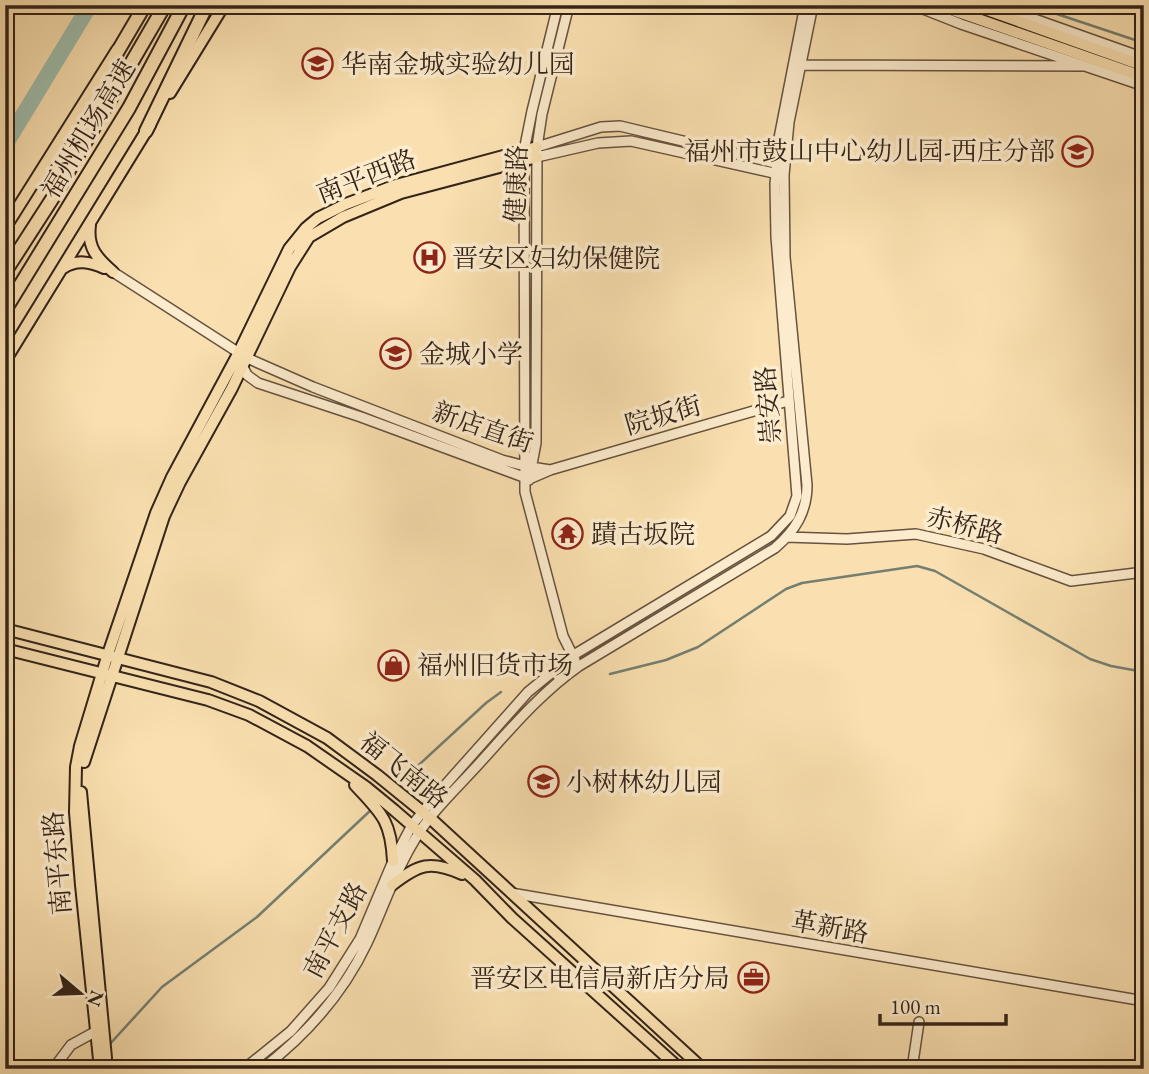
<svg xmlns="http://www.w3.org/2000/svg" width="1149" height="1074" viewBox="0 0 1149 1074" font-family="'EB Garamond','Noto Serif SC',serif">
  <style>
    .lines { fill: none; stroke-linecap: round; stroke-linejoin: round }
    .stream { stroke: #747f71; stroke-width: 2.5 }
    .river { stroke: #9ebdac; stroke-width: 16 }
    .minor-casing { stroke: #66523f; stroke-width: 12 }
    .major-casing { stroke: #342319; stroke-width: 14 }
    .highway-casing { stroke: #342319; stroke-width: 16 }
    .minor { stroke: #fcebcc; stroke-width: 9 }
    .major { stroke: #fae0b0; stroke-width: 10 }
    .highway { stroke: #fae0b0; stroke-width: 12 }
    .labels { text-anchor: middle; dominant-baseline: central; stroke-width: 7; stroke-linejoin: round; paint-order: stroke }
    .poi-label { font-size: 26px; fill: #342319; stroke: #fcebcc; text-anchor: start }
    .street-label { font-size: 26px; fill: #342319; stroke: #fcebcc }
  </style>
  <rect width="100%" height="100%" fill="#fae0b0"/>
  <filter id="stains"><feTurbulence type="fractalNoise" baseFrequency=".00286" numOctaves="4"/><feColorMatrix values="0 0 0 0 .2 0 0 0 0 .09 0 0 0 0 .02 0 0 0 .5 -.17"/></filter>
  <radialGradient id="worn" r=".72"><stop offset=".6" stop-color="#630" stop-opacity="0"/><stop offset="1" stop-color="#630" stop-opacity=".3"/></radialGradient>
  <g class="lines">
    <path class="stream" d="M1040,5L1048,11L1144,43
      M610,674L666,660L698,647L786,589L802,583L917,566L935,571L1090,659L1111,666L1144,672
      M397,785L486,703L501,692
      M109,1045L162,987L257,917L372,809
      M91,1069L96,1061"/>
    <path class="river" d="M5,145L90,5"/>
    <defs>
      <path id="minor" d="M558,5L532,111L524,151L525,492L563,636L575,660
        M913,5L961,24L1144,86
        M995,5L1144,58
        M801,65L1085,66
        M537,147L601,127L620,126L779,164
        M537,157L598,143L631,141L778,174
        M113,272L247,358L313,387L502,460L525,466L550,470
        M241,363L247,375L258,383L361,417L529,479L550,470L788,401
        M529,480L536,443L537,147L542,114L569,5
        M786,537L847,539L916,534L984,549L1071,581L1144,572
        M511,893L1144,1001
        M53,1069L71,1045L102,1028
        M244,1069L291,1031L329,988L360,939L393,861L412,825L439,792L528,692L572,656L771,536L790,516L797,496L776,237L775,184L779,138L805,5
        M262,1069C306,1035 343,994 367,943C383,909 394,873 414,841C430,813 455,790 476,767C508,732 539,694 579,666L775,548C795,531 807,512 807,485L785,257L784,175L789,122L813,5
        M912,1069L919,1022"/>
      <path id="major" d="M938,5L1144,77
        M973,5L1144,66
        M170,93L224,5
        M90,225C87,248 97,258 113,272
        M5,228L117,50
        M63,268C77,259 90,262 104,268
        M5,361L150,125
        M5,629L211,682L259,701L327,738L377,775L430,818L703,1069
        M5,649L208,700L249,715L307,746L366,787L394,810L475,880L512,918L680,1069
        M84,762L164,516L180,482L232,388L290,267L309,237L343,217L401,193L537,157
        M355,785C381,813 391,820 393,861
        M81,792L106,1058
        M392,885C419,864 430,860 462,874
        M100,1069L81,885L75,812L76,767L80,746L107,657L156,513L172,477L238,354L289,249L306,228L318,218L346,204L396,185L537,147"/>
      <path id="highway" d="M115,56L145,5
        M146,131L207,5
        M5,272L54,196L165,5
        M5,310L129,108L184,5"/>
    </defs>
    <use href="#minor" class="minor-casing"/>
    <use href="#major" class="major-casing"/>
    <use href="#highway" class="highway-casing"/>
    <use href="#minor" class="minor"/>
    <use href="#major" class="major"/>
    <use href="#highway" class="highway"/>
  </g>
  <defs>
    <symbol id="school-ring" viewBox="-11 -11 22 22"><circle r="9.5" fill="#fcebcc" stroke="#8f2418" stroke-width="1.5"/><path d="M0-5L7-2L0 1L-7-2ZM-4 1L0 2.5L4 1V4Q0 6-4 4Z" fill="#8f2418"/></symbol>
    <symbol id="hospital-ring" viewBox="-11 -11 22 22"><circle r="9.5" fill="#fcebcc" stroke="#8f2418" stroke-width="1.5"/><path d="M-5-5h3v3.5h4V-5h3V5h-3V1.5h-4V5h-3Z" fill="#8f2418"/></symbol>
    <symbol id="temple-ring" viewBox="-11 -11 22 22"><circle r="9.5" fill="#fcebcc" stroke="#8f2418" stroke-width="1.5"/><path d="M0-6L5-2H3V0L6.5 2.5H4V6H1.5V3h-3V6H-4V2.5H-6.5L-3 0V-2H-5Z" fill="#8f2418"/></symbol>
    <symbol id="shop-ring" viewBox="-11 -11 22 22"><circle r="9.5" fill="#fcebcc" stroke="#8f2418" stroke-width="1.5"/><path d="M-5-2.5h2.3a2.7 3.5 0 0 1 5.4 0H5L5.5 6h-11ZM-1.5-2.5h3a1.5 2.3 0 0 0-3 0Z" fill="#8f2418"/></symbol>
    <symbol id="office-ring" viewBox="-11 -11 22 22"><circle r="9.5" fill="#fcebcc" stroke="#8f2418" stroke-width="1.5"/><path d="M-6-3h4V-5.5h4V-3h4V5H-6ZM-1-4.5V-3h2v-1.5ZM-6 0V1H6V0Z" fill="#8f2418"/></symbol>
  </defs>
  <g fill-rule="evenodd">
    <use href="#school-ring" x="300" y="46" width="35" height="35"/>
    <use href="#school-ring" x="1060" y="134" width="35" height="35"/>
    <use href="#hospital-ring" x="412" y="240" width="35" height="35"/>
    <use href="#school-ring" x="378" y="336" width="35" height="35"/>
    <use href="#temple-ring" x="550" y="516" width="35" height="35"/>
    <use href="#shop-ring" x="376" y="648" width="35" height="35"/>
    <use href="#school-ring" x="526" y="764" width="35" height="35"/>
    <use href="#office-ring" x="736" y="960" width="35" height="35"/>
  </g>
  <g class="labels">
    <g class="poi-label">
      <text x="341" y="64">华南金城实验幼儿园</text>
      <text x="1055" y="151" text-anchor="end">福州市鼓山中心幼儿园-西庄分部</text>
      <text x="452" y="258">晋安区妇幼保健院</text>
      <text x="419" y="354">金城小学</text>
      <text x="591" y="534">蹟古坂院</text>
      <text x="417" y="665">福州旧货市场</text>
      <text x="566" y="782">小树林幼儿园</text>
      <text x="730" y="978" text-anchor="end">晋安区电信局新店分局</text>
    </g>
    <g class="street-label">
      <text transform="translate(88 129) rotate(-59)">福州机场高速</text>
      <text transform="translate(366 176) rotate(-21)">南平西路</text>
      <text transform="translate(516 184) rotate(-88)">健康路</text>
      <text transform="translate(768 405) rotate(-95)">崇安路</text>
      <text transform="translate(663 415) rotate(-16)">院坂街</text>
      <text transform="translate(483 427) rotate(19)">新店直街</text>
      <text transform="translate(965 525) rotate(14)">赤桥路</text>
      <text transform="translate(404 770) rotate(39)">福飞南路</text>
      <text transform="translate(57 863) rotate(-95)">南平东路</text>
      <text transform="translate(830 927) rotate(10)">革新路</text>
      <text transform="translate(335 930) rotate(-62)">南平支路</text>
    </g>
  </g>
  <rect width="1149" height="1074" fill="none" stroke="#fae0b0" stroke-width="28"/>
  <rect x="7" y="7" width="1135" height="1060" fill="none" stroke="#342319" stroke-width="3.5"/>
  <rect x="14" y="14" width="1121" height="1046" fill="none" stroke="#342319" stroke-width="2"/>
  <g transform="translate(80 993) rotate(109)" stroke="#fcebcc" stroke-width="5" paint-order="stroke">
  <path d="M0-5L12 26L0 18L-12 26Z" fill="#342319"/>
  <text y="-10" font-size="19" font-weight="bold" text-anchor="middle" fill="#342319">N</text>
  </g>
  <path d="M880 1014v10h126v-10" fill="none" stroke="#342319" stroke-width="3.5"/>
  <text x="890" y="1014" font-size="21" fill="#342319" stroke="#fcebcc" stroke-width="5" paint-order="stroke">100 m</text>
  <rect width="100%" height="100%" filter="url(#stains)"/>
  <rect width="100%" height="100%" fill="url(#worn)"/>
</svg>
